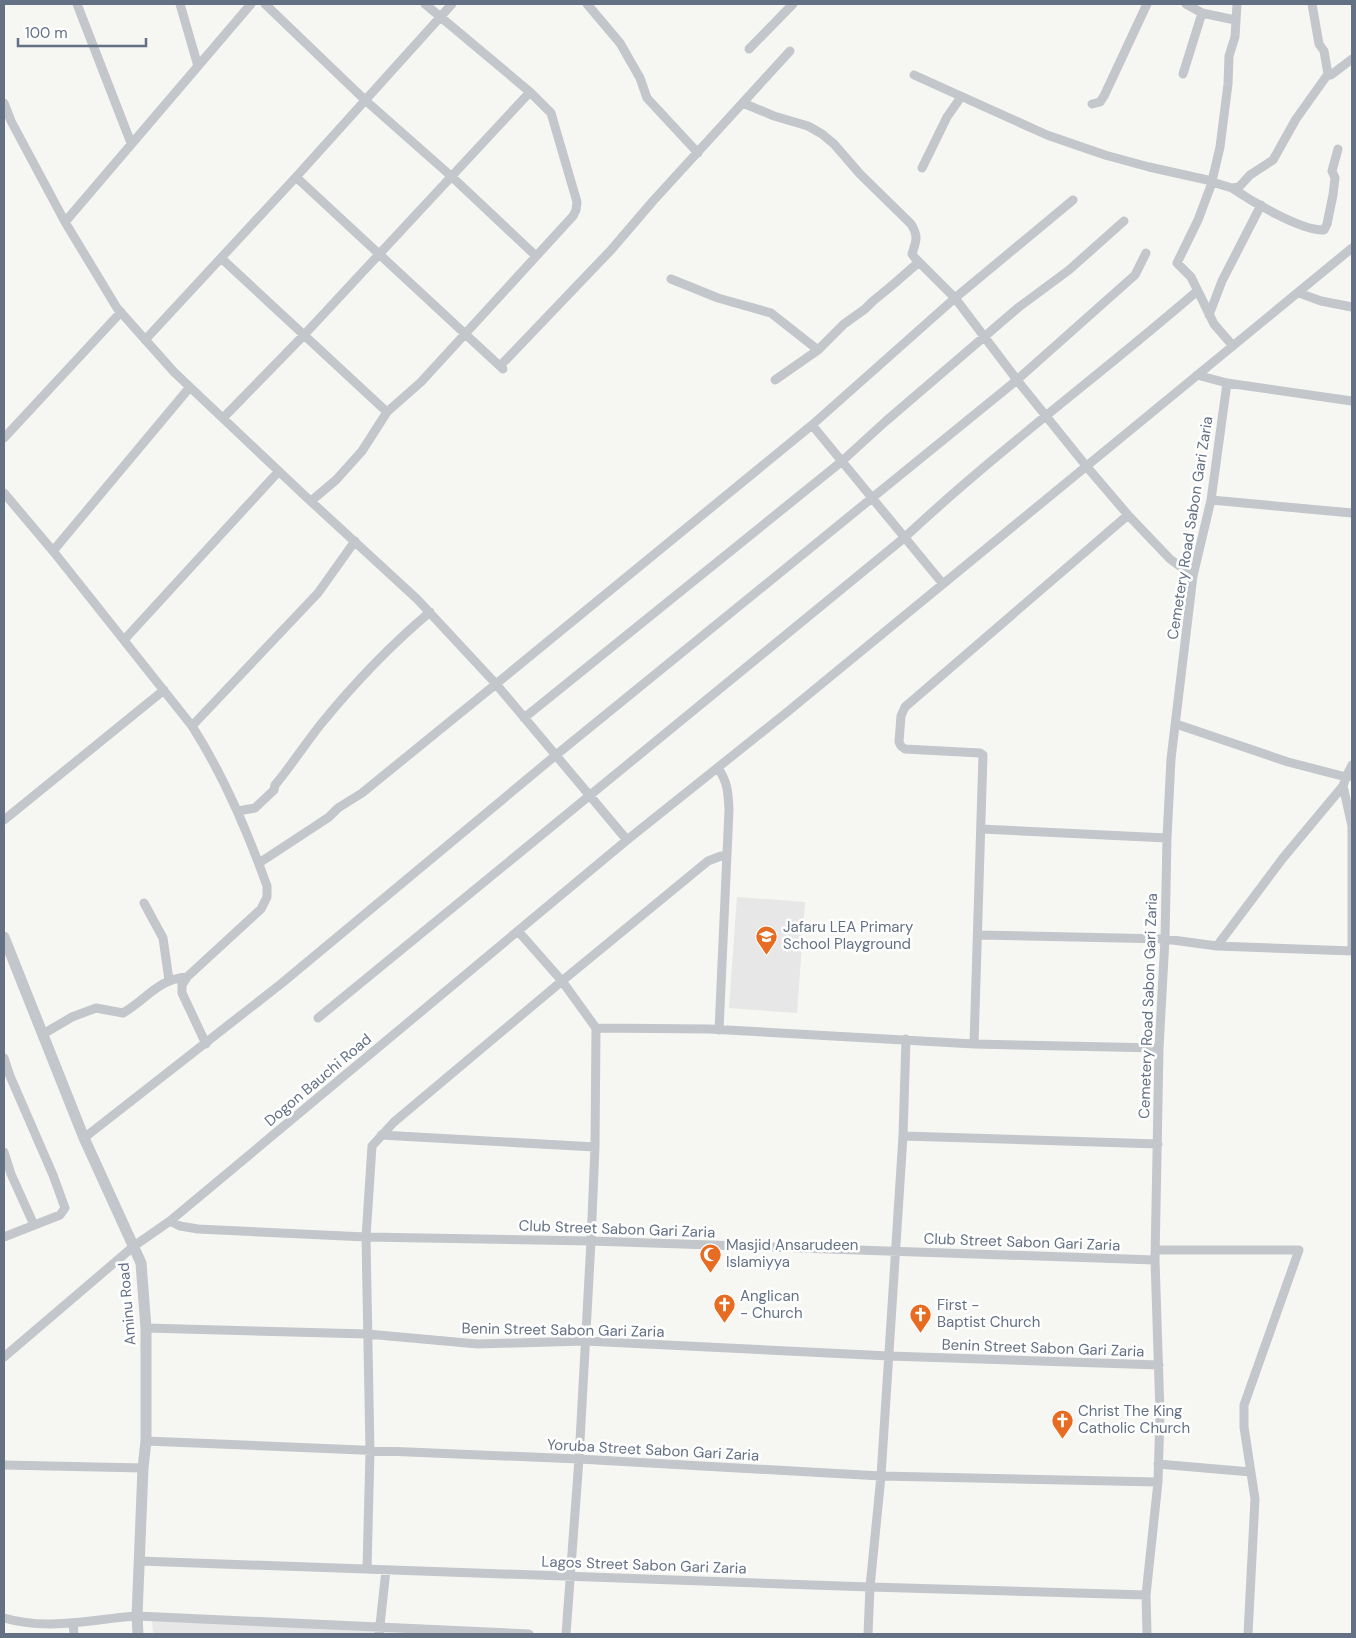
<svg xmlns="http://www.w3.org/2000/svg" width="1356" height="1638" viewBox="0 0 1356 1638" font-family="'DM Sans',sans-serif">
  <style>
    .built { fill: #e6e7e6 }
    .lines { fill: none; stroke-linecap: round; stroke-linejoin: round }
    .minor { stroke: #c3c6ca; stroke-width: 9 }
    .tertiary { stroke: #c3c6ca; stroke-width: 11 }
    .labels { text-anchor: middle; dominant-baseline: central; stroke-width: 5; stroke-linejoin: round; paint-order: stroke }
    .street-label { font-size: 15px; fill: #647184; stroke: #fff }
    .poi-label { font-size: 15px; fill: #647184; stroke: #fff; text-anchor: start }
  </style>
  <rect width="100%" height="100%" fill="#f6f6f3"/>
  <path class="built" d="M737,897L805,902L797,1013L729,1008Z
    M152,1619L418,1634H153Z"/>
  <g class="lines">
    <path class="minor" d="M77,4L131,143
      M180,4L198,66
      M265,4L365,100L451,176L536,256
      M587,4L620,43L640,78L647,98L698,153
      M1186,4L1202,13L1235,20
      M1312,4L1319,44L1324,51L1328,74
      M749,49L793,4
      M1183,74L1202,13
      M914,75L1047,135L1105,155L1149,167L1212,181L1213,180L1198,220L1177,263L1191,277L1214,324L1233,346
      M4,103L11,121L65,222L117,308L174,372L304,495L417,599L496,684L627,840
      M743,103L774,116L808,126L822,134L834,144L860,174L911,224C919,237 916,241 912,254L915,258L955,298L1017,380L1087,467L1128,515L1170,559L1193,576
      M1092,104L1100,102L1104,96L1147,4
      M922,168L947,117L961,97
      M296,177L503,369
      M1212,181L1220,147L1228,84L1229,56L1235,37L1237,4
      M1212,182L1232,188L1239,187L1250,175L1273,160L1296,119L1328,74L1331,75L1352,59
      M1232,188C1251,201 1301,231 1324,230L1327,224L1333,195L1335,178L1332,171L1338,149
      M65,222L251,4
      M221,258L387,412
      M671,279L718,298L771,313L818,350L844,324L865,309L873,301L889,288L919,262
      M1299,293L1321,301L1352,307
      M1209,315L1222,281L1261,205
      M145,340L296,177L452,4
      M500,366L611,250L653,201L790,51
      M1197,375L1227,383L1352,401
      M775,380L818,350
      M223,418L304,335L530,92
      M812,425L943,584
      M4,438L121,312
      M4,493L53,551L192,726C224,776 247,830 267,886V897L261,909L187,977L182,985V993L206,1044
      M1211,500L1352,513
      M311,501L336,480L362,451L387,412L421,382L573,216L576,210L577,202L551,113L530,92L425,4
      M53,551L190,387
      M124,640L279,471
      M524,718L841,462L886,421L1019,307L1069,270L1124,221
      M1176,724L1288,762L1346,777L1352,765
      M192,726L318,593L355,541
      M718,768C728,783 728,792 729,810L719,1030
      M1343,786L1352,826V949
      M238,811L255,808L274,790L275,785C291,766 305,744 321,724C352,686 392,644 430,612
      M4,820L164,690
      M981,829L1167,838
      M259,863L317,825L329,817L338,808L362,793L496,684L812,425L955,298L1073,200
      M144,903L163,938L169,980
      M518,931L562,981L596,1028L595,1147L591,1241L579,1459L566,1634
      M979,935L1165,939L1217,946L1352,951
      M1217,946L1283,858L1343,786L1346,777L1352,776
      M318,1018L904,538C997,451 1100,375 1196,292
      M596,1028L709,1029L974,1044L1159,1048
      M43,1034L72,1017L96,1008L123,1013C147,999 158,979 187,977
      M974,1044L983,755L980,753L905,749L901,746L899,742L901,716L905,707L1128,515
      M4,1058L10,1076L53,1175L65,1208L60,1215L4,1237
      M381,1135L595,1147
      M903,1136L1158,1144
      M84,1138L282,983L556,755L1017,380L1135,275L1146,253
      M4,1152L11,1174L34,1225
      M170,1221L180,1226L198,1229L366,1237L591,1241L1155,1260
      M1156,1250H1299L1244,1405V1427L1255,1499L1248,1634
      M146,1328L367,1334L478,1344L585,1341L889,1356L1159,1365
      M4,1357L134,1246L170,1221L627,840L786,713L1352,248
      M146,1441L579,1459L881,1476L1158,1482
      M1158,1464L1251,1472
      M4,1465L143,1468
      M140,1561L870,1587L1146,1595
      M367,1569L370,1452L366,1237L372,1146L394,1122L562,981L708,861L721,856L726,857
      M4,1618C48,1631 92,1619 137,1616L529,1634
      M73,1624L74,1634
      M379,1634L386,1570
      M868,1634L870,1587L881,1476L903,1136L906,1039
      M1147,1634L1146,1595L1158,1482L1160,1413L1155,1260L1159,1048L1165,939L1167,838L1171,759L1193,576L1211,500L1227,383"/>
    <path class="tertiary" d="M4,937L84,1138L141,1263L146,1328V1441L143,1468L137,1616L138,1634"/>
  </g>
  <defs>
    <symbol id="school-pin" viewBox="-11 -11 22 30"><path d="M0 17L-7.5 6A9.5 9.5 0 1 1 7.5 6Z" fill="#e76c22" stroke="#fff"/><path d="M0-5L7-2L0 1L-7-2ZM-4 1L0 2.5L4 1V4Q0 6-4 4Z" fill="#fff"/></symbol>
    <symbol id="mosque-pin" viewBox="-11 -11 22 30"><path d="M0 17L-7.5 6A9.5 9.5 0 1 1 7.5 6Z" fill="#e76c22" stroke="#fff"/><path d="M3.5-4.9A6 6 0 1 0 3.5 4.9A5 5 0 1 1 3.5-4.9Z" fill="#fff"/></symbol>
    <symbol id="church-pin" viewBox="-11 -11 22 30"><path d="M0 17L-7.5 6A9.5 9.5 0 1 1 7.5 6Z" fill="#e76c22" stroke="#fff"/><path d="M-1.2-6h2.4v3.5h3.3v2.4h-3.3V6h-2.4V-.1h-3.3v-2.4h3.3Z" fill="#fff"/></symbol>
  </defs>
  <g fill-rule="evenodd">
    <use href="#school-pin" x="754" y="924" width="25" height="34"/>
    <use href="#mosque-pin" x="698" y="1242" width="25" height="34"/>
    <use href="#church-pin" x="712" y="1292" width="25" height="34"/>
    <use href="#church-pin" x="908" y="1302" width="25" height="34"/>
    <use href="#church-pin" x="1050" y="1408" width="25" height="34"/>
  </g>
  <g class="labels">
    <g class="street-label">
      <text transform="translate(1190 528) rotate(-81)">Cemetery Road Sabon Gari Zaria</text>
      <text transform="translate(1148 1006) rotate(-88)">Cemetery Road Sabon Gari Zaria</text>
      <text transform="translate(318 1080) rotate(-40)">Dogon Bauchi Road</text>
      <text transform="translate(617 1229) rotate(2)">Club Street Sabon Gari Zaria</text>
      <text transform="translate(1022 1242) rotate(2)">Club Street Sabon Gari Zaria</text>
      <text transform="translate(127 1304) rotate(-95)">Aminu Road</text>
      <text transform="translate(563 1330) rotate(1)">Benin Street Sabon Gari Zaria</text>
      <text transform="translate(1043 1348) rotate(2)">Benin Street Sabon Gari Zaria</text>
      <text transform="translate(653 1450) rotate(3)">Yoruba Street Sabon Gari Zaria</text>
      <text transform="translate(644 1565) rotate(2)">Lagos Street Sabon Gari Zaria</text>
    </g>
    <g class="poi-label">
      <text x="783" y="927">Jafaru LEA Primary<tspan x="783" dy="17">School Playground</tspan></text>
      <text x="726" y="1245">Masjid Ansarudeen<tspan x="726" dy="17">Islamiyya</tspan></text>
      <text x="740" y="1296">Anglican<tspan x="740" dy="17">- Church</tspan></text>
      <text x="937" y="1305">First -<tspan x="937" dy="17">Baptist Church</tspan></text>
      <text x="1078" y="1411">Christ The King<tspan x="1078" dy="17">Catholic Church</tspan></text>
    </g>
  </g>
  <rect width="1356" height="1638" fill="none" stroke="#647184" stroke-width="10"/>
  <path d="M18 38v8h128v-8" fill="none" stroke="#647184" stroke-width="2.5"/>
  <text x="25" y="38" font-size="15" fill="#647184" stroke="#ffffff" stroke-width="4" paint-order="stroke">100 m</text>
</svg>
